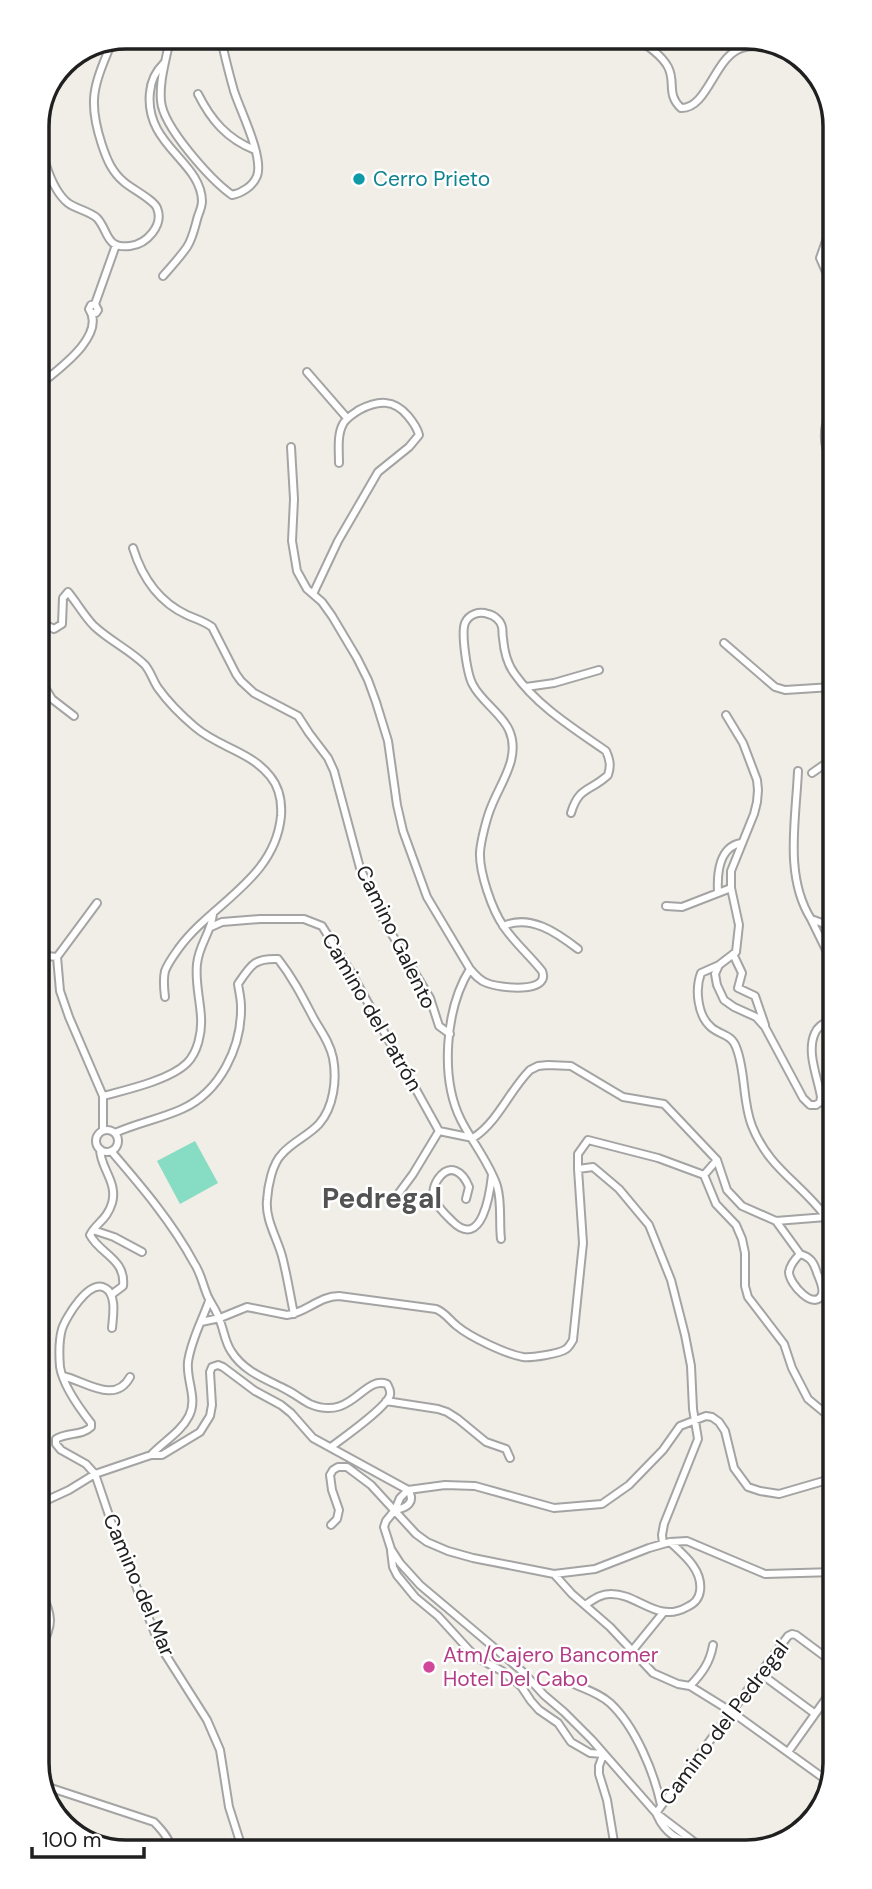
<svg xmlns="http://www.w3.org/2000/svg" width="872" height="1889" viewBox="0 0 872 1889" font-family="'DM Sans',sans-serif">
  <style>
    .pitch { fill: #87dcc4 }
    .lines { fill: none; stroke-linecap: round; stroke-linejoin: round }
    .street-casing { stroke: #a4a4a4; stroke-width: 10 }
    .street { stroke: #fff; stroke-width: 6 }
    .culture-dot { fill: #0f9aa8; stroke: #fff; stroke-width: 2.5 }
    .hotel-dot { fill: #d1479c; stroke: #fff; stroke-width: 2.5 }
    .labels { text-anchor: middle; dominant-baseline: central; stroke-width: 5; stroke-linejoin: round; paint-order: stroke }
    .culture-label { font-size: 21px; fill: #0d838f; stroke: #fff; text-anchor: start }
    .street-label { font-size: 21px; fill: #202020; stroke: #fff }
    .hotel-label { font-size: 21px; fill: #b23c85; stroke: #fff; text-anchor: start }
    .district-label { font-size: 28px; font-weight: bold; fill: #535353; stroke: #fff }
    .rim { fill: none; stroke: #202020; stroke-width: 3.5 }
  </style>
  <rect width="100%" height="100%" fill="#f0eee6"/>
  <path class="pitch" d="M195,1141L218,1183L180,1204L157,1161Z"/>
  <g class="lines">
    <defs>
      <path id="street" d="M170,37C167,58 159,79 161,101C163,127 211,180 232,195C242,193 253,186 257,176C264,157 240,110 234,91C229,73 224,55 221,37
        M634,37C646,45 661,54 668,67C676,82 666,94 681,108C706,109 714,62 737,50C748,44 763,45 775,46
        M797,54L802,57
        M198,94C211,120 227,139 255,150
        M37,124C40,147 49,188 68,203C76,209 89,211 97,218C109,231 105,249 130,246C147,244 164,225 157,208C154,200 132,189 124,182C112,172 107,160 102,145C87,100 94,85 112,42
        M831,227L820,258L831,283
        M37,253V264
        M163,276C171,267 180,257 187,247C193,238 195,226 198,216C200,211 202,206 202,201C201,161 144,145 150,92C151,80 155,72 164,63
        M95,304L116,245
        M307,372L347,418
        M38,386C56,371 107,336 89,309L91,305L95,304L98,310L96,313H92
        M831,409C823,427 822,443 831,461
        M291,447L294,499L292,541L297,571L307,589L322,602L332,616L357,658L368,680L376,702L388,741L397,805L403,831L427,897L470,969
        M133,548C142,577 159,602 187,615C196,619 204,621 212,627L236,674L241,681L254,693L298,716L309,733L328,758L334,771L360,868L384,921L430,998L439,1026L450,1034
        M313,594L338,541L378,472L409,447L419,435C417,427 413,422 408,416C394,399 378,400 359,410C353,414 346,418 343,424C337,435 339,450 339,463
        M38,626H48L54,629L62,624L63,598L68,592C77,603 85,617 94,626C110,641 130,650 145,665C151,672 153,681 158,688C168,702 182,716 195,727C218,747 250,751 270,776C279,787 282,802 281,816C275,879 212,903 179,948C174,955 168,963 165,971C163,979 164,989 165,997
        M724,643L775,687L785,690L832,687
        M38,676L52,699L74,716
        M526,687L554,683L599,670
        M726,715L743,743L757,780L758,790L757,802L754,814L731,871V888L739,925L736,952L719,965L701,973C695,989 697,1016 712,1028C721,1035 732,1035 736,1047C746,1071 742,1101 752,1126C769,1169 800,1182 826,1217
        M798,771C796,819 784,876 811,919L833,927
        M812,773L825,764L832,755
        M718,892C717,874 719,847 741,843
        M666,906L682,907L731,888
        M811,919L833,964
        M828,925L833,915
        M503,926C530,914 556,932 578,949
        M211,927L222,922L260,919H304L322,926L352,974L439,1131L473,1138C498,1122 509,1091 530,1070L538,1066L548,1065L571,1066L623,1097L664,1104L717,1160L727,1190L742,1206L776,1221L826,1217L834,1241
        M733,954L742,973L738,988L755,996L765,1025
        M57,957L60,991L69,1017L103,1096V1131
        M57,957L97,903
        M719,965L715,974L717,985L724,1000L734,1007L756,1017L765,1027L803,1098L810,1105H816L820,1102L821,1097C818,1078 806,1052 815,1033C818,1025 827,1022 833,1018
        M39,996L43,959L47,956L57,957
        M39,1009L45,1110L43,1116L40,1121
        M103,1096C126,1090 170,1080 187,1063C198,1052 202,1032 201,1017C200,999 195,982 197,964C199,944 211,933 213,914
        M96 1141a11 11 0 1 1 22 0a11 11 0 1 1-22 0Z
        M115,1133C137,1123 160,1119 182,1109C220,1092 242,1047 241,1006C241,999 239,991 238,984C251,965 254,958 278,959C293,978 303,998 314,1019C321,1031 330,1043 333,1058C337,1079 334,1107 319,1124C308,1136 292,1142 282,1154C272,1164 268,1186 267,1200C265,1219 277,1238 282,1256C287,1275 290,1295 294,1314
        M100,1149C100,1168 118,1182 112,1203C107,1220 96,1223 90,1235C100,1254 126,1259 123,1286L111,1295
        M111,1151C141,1186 172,1222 194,1263C201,1273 203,1286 208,1297C212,1305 218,1313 220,1321C224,1331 225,1342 231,1351C244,1372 266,1379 287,1390C295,1394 302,1400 310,1404C352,1422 363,1375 387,1384C389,1388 391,1390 390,1395C387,1407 343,1438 331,1447
        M717,1160L704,1175L716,1204L736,1225L742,1239L745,1253V1286L748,1297L784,1344L792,1368L808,1399L825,1413L834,1416
        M466,1199L469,1187C463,1172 450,1162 438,1179C434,1185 432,1193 435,1200C438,1208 446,1215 452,1221C482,1251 490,1193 492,1175
        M393,1201L413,1174L439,1131
        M776,1221L800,1254
        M93,1230L114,1237L142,1252
        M501,1239C499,1222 502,1203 497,1186C489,1162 472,1142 461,1120C440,1078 445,1009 470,969C475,975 480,981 487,983C499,988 551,994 542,971C530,956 515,943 504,927C492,910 479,872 480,852C481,840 487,816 492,805C501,782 521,757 509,730C502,714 481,701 473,685C467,675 461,633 465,623C469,614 479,611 488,614C494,615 501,621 502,627C503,631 502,634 503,638C504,650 506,662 514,673C537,706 573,728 606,751C610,760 611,766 608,775C590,792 579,786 571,813
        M800,1254C810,1257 814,1262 817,1273C819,1278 824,1288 822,1294C815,1312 789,1284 789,1272C790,1265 795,1259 800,1254Z
        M201,1322L220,1318L247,1307L287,1315C306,1313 319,1296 339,1296L436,1309C446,1313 449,1320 457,1326C470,1337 506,1354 523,1357C531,1358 559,1354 566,1349C569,1347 571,1343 573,1340L583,1243L578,1169
        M112,1328C113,1317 117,1294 105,1288C89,1279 66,1317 62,1329C59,1340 59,1355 60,1367C63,1385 80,1409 91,1423V1427C82,1436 67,1432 56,1439V1444L61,1450L86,1464L95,1474L116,1536L160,1646L207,1720L220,1750L229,1807L243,1851
        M63,1376C85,1381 115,1405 130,1377
        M386,1401L438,1409L447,1412L458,1419L486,1442L506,1449L510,1458
        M151,1455C163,1442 181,1432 189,1416C198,1398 186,1381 188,1362C191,1340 202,1321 209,1301
        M408,1490L445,1485L475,1486L554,1508L602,1504L629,1485L663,1450L680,1426L706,1416L712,1417L719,1422L725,1431L734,1468L748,1487L760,1491L779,1494L834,1478
        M408,1490L400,1498L395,1510L386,1521L384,1527L391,1549L400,1563L420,1585L523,1672L544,1695L564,1712L592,1740L656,1813L702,1848
        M41,1506L45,1501L69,1490L95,1474L151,1455H162L200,1432L210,1416L212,1405L210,1372L212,1367L218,1365L223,1367L255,1391L281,1405L291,1413L313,1438L408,1490C416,1502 407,1508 395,1510
        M331,1525L337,1519L339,1510L332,1490L330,1475L333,1470L338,1467H347L371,1485L416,1534L427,1542L448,1551L473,1558L554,1574L572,1594L610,1627L653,1673L678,1684L690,1686L732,1712L829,1782
        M663,1544L662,1535L664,1524L698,1439L693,1409L691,1366L685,1335L671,1280L649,1225L619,1189L593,1167L578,1169V1154L588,1140L658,1158L704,1175
        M391,1551L393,1567L397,1575L415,1597L438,1616L469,1650L476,1657L502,1671L521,1686L531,1701L539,1710L558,1723L571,1742L590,1753L603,1754
        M554,1574L595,1569L649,1548L670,1542L687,1541L765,1574L835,1572
        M41,1591C53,1620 53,1621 41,1649
        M585,1605C593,1600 600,1594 610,1594C638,1593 657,1624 687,1607C694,1604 699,1599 700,1591C703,1570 684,1555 670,1542
        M632,1651L663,1613
        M761,1674L814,1713
        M576,1685C588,1690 600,1694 610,1703C635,1726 654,1772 661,1805
        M690,1686C702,1673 710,1663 713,1645
        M788,1752L835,1686
        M603,1755L599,1766V1774L607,1800L615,1848
        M42,1785L154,1822C162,1830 171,1840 172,1852
        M656,1813L788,1636L792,1634L796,1635L835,1664
        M657,1815C665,1833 677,1840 696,1845"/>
    </defs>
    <use href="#street" class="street-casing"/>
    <use href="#street" class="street"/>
  </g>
  <circle class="culture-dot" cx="359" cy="179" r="7"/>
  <circle class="hotel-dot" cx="429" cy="1667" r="7"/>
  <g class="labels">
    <g class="culture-label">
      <text x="373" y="179">Cerro Prieto</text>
    </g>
    <g class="street-label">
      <text transform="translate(396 937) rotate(64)">Camino Galento</text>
      <text transform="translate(372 1012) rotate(60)">Camino del Patrón</text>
      <text transform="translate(139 1585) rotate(67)">Camino del Mar</text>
      <text transform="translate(724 1723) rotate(-53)">Camino del Pedregal</text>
    </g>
    <g class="hotel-label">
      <text x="443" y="1655">Atm/Cajero Bancomer<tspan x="443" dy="24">Hotel Del Cabo</tspan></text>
    </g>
    <g class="district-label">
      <text x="382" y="1198">Pedregal</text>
    </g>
  </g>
  <path d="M0 0H872V1889H0ZM126 49H746A77 77 0 0 1 823 126V1763A77 77 0 0 1 746 1840H126A77 77 0 0 1 49 1763V126A77 77 0 0 1 126 49Z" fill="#fff" fill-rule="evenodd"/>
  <path class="rim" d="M126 49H746A77 77 0 0 1 823 126V1763A77 77 0 0 1 746 1840H126A77 77 0 0 1 49 1763V126A77 77 0 0 1 126 49Z"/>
  <path d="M32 1847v10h112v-10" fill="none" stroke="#202020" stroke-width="3.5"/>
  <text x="42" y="1847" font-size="21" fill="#202020" stroke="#ffffff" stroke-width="5" paint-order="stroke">100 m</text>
</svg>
